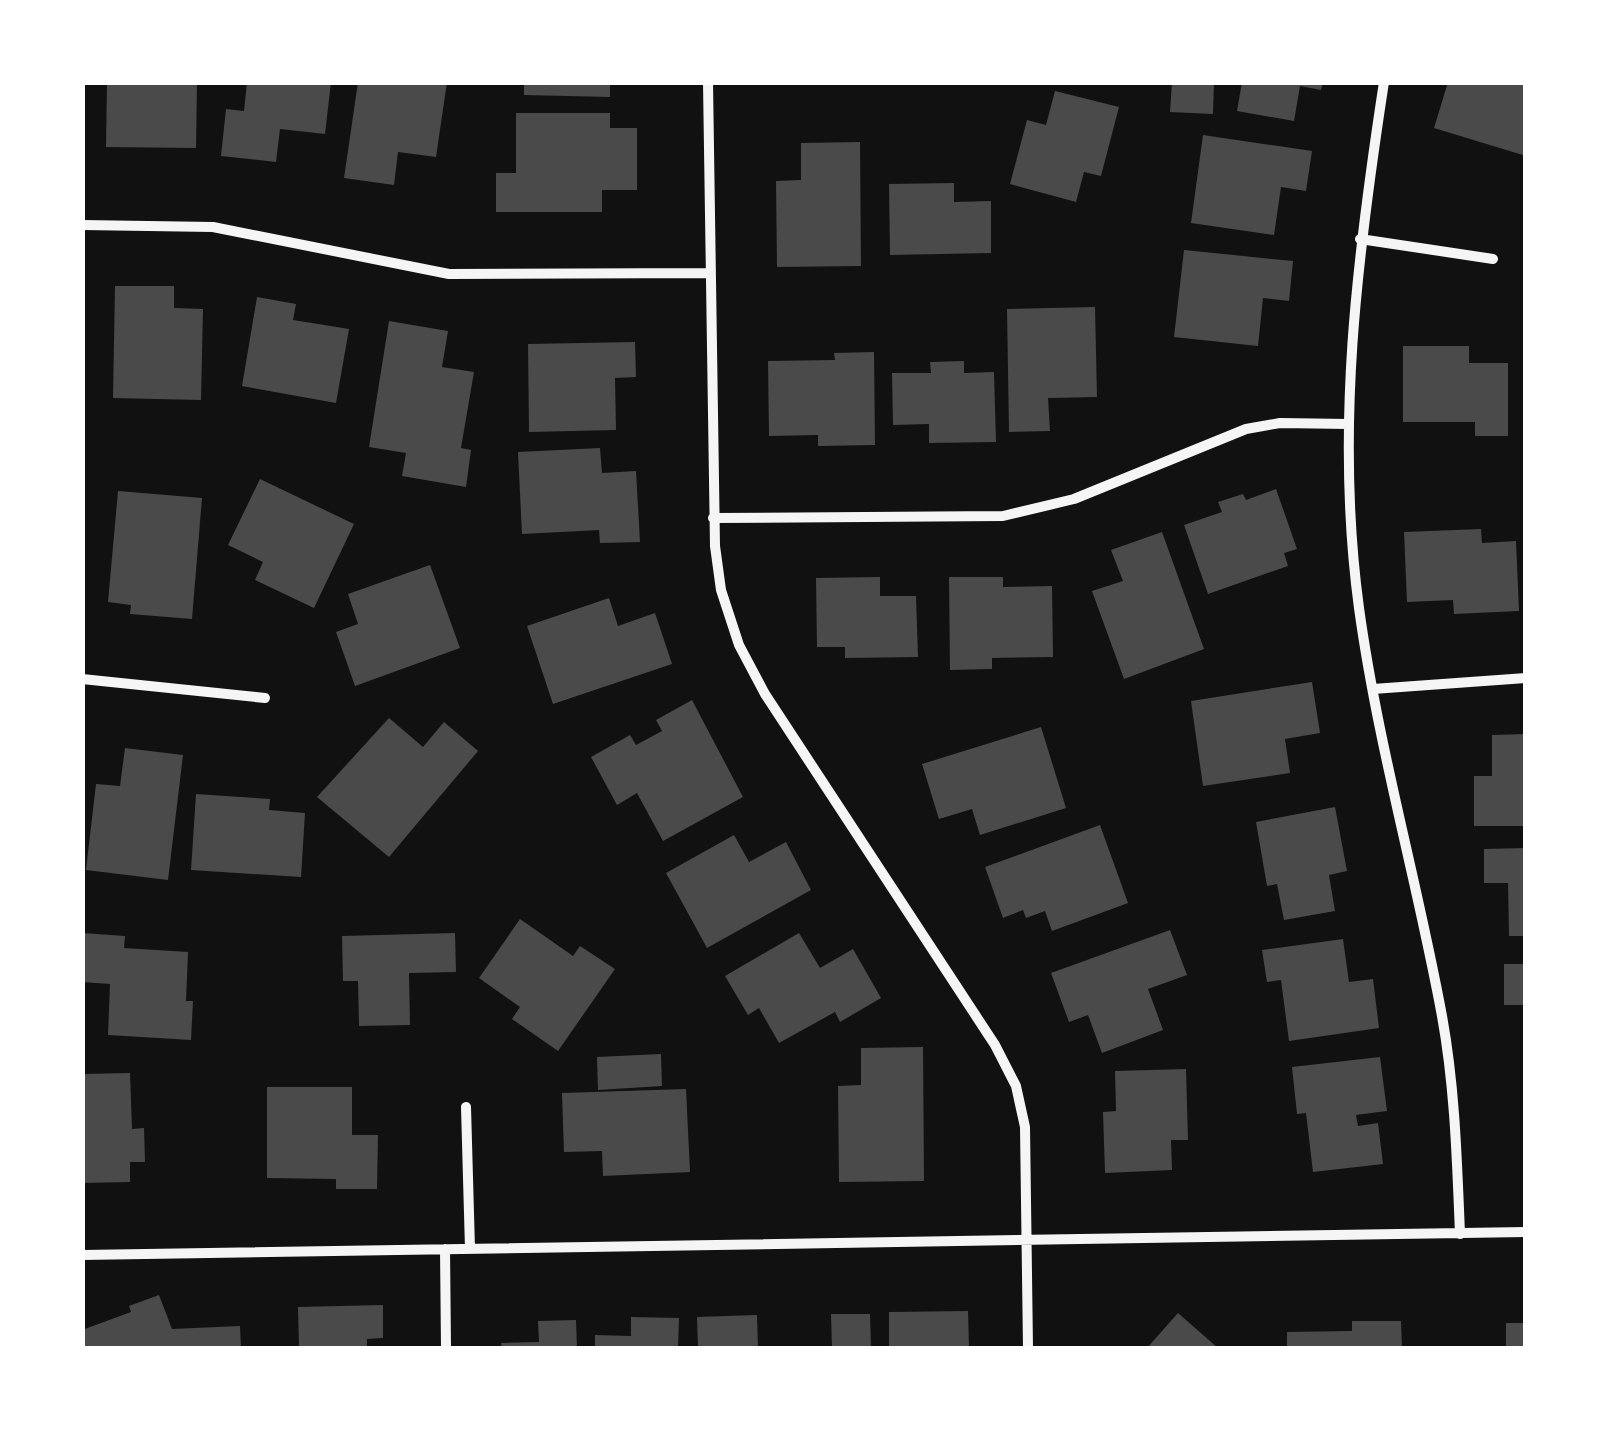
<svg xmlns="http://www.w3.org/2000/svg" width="1608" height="1431" viewBox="0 0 1608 1431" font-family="'PT Sans',sans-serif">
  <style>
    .building { fill: #4a4a4a }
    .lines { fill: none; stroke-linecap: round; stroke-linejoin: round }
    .minor { stroke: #f5f5f5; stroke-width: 10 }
  </style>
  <rect width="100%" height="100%" fill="#111"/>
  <path class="building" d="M107,82H197L196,148L106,147Z
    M247,82H331L325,134L280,129L276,162L221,156L226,109L244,111Z
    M358,82H447L436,157L398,152L394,185L344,178Z
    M524,82H610V97L524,95Z
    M1172,82H1214L1213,114L1170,112Z
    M1242,82H1323L1321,90L1300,86L1294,121L1237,111Z
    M1448,82H1526V156L1434,128Z
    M1055,91L1119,107L1101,176L1084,172L1076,202L1010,184L1027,120L1046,125Z
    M516,113H610V128H637V190H602V212H496V173H516Z
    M1203,135L1312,151L1306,191L1281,187L1274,235L1191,223Z
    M860,142L861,266L777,267L776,181L801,180V143Z
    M954,183V202L991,201V253L890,255L889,184Z
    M1184,250L1293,261L1289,301L1263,298L1258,346L1174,337Z
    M115,286H174V308L203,309L201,400L113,398Z
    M257,297L296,304L293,320L349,329L336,403L242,386Z
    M1095,307L1097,397L1048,398L1050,431L1009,432L1007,309Z
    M389,321L448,331L442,367L474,372L461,448L471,450L466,487L402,476L406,453L369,447Z
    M635,342L636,377L615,378L616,430L529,432L528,344Z
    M1403,346H1469V363H1508V436H1475V422H1403Z
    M874,352L875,445L818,446V435L769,436L768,361L835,360L834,353Z
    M964,361V373L994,372L996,442L929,443V424L893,425L892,373H931L930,362Z
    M600,448L602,473L636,471L640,542L600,543L599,530L522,534L518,452Z
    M260,479L354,524L314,608L255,580L263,562L228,545Z
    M1276,489L1297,549L1284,553L1288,566L1208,594L1184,525L1222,512L1218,502L1243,494L1246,500Z
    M118,491L202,498L192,619L130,614L131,605L108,602Z
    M1481,529L1482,543L1516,541L1519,611L1454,614L1453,600L1407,602L1404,532Z
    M1162,532L1204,649L1124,679L1092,591L1123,581L1111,550Z
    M430,565L460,648L355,686L336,632L358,624L348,594Z
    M880,577V596H916L918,657L845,658V647H817L816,578Z
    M949,577H1003V587L1052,586L1053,657L992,658V669L950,670Z
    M609,598L618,626L655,613L672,664L553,704L527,626Z
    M1312,682L1320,733L1285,739L1290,773L1203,786L1191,701Z
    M692,700L743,797L663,841L637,793L617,805L591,757L630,735L636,745L662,731L656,720Z
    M389,718L423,747L444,722L478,751L389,857L317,797Z
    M1041,727L1066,808L980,835L972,809L939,819L922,764Z
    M1526,734V826H1474V776H1492V735Z
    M125,748L183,755L168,880L86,870L96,784L120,786Z
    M196,794L270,799L269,810L305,813L301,877L191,870Z
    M1335,807L1347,871L1329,875L1335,911L1284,920L1277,884L1267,886L1256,822Z
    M1100,825L1128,903L1052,931L1045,911L1026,918L1023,910L1003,918L985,867Z
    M734,835L749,862L786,842L811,890L707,948L666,873Z
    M1526,848V936H1509L1508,883H1484V849Z
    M520,919L573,956L580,946L615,969L558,1051L512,1019L520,1007L479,978Z
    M1170,930L1187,975L1148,989L1163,1030L1102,1053L1088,1015L1069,1022L1051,973Z
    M82,933L125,936L124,948L188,952L186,1001H193L191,1040L108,1035L110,984L82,982Z
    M455,933L456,972L409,973L410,1025L359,1026L358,981H343L342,936Z
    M799,933L820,968L853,949L881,998L840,1022L835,1012L779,1043L759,1008L748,1015L725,976Z
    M1343,939L1349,982L1373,979L1379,1028L1289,1041L1281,980L1267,982L1262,950Z
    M1504,964H1526V1005H1504Z
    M923,1047L924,1181L839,1182L838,1086L861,1085V1048Z
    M661,1054L662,1086L598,1090L597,1057Z
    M1380,1057L1387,1111L1356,1115L1358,1126L1378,1123L1383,1164L1313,1172L1306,1113L1297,1114L1292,1067Z
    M1186,1069L1188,1140H1171L1172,1170L1105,1173L1103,1112L1116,1111L1115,1071Z
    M130,1073L132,1129L144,1128L145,1162H130V1182L82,1183V1074Z
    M267,1087H352V1135H378L377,1189H336V1179L267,1178Z
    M686,1089L690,1172L603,1176L602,1151L564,1152L562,1093Z
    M159,1295L172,1329L240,1326L241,1348H82V1330L131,1312L129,1306Z
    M383,1305V1338L367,1339V1348H299L298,1307Z
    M968,1311L969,1348H889V1312Z
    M1178,1313L1218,1348H1147Z
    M831,1314H870L871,1348H832Z
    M757,1315L758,1348H698L697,1317Z
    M631,1317L679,1318L678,1348H595V1335L631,1336Z
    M576,1320L577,1348H502L501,1343L539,1342L538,1321Z
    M1352,1321H1401L1402,1348H1287V1332L1352,1331Z
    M1506,1323H1526V1348H1506Z"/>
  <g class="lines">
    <path class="minor" d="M708,82L715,546L721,590L739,645L765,694L995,1045L1016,1086L1025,1127L1028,1348
      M1384,82C1357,258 1335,431 1359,608C1378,746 1417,880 1442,1016C1455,1087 1457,1161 1460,1234
      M82,225L213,227L449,274L710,273
      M1360,239L1493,259
      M713,518L1003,516L1074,499L1246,429L1280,423L1348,424
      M82,679L265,698
      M1373,689L1526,678
      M466,1107L470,1249
      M445,1249L446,1348
      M82,1255L1526,1232"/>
  </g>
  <rect width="1608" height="1431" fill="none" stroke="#ffffff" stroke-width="170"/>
</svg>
